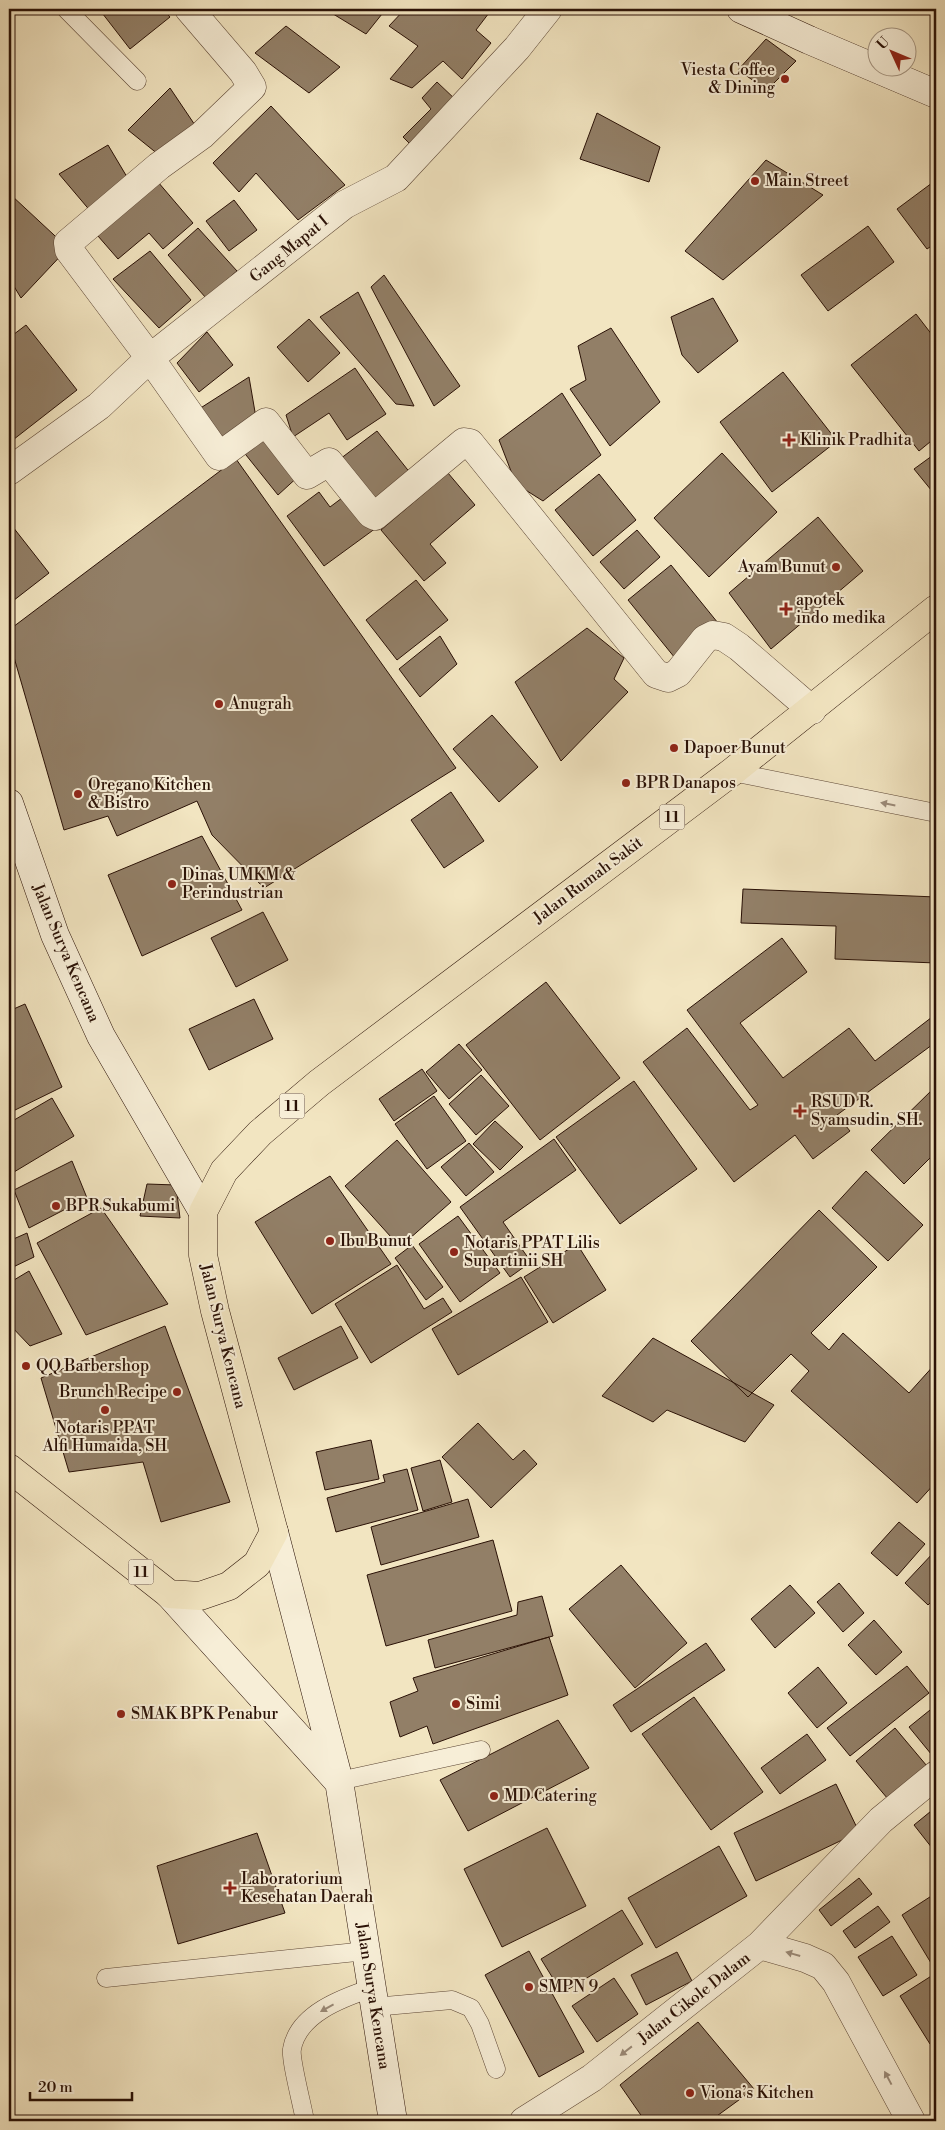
<svg xmlns="http://www.w3.org/2000/svg" width="945" height="2130" viewBox="0 0 945 2130" font-family="'Libre Bodoni',serif">
  <style>
    .building { fill: #927f67; stroke: #2a1106 }
    .lines { fill: none; stroke-linecap: round; stroke-linejoin: round }
    .lane-casing { stroke: #5c4635; stroke-width: 19 }
    .street-casing { stroke: #5c4635; stroke-width: 29 }
    .secondary-casing { stroke: #2a1106; stroke-width: 29 }
    .highway-casing { stroke: #2a1106; stroke-width: 29 }
    .lane { stroke: #f7eed7; stroke-width: 18 }
    .street { stroke: #f7eed7; stroke-width: 28 }
    .secondary { stroke: #f7eed7; stroke-width: 28 }
    .highway { stroke: #f2e5c1; stroke-width: 28 }
    .oneway { fill: #9b8b79 }
    .poi-dot { fill: #8f2418; stroke: #f7eed7; stroke-width: 2 }
    .labels { text-anchor: middle; dominant-baseline: central; stroke-width: 4; stroke-linejoin: round; paint-order: stroke }
    .shield { fill: #f7eed7; stroke: #685345; stroke-width: 1 }
    .shield-label { font-size: 15px; font-weight: bold; fill: #2a1106 }
    .poi-label { font-size: 16px; fill: #2a1106; stroke: #f7eed7; text-anchor: start }
    .street-label { font-size: 16px; fill: #2a1106; stroke: #f7eed7 }
  </style>
  <rect width="100%" height="100%" fill="#f2e5c1"/>
  <filter id="stains"><feTurbulence type="fractalNoise" baseFrequency=".004" numOctaves="4"/><feColorMatrix values="0 0 0 0 .2 0 0 0 0 .09 0 0 0 0 .02 0 0 0 .5 -.17"/></filter>
  <radialGradient id="worn" r=".72"><stop offset=".6" stop-color="#630" stop-opacity="0"/><stop offset="1" stop-color="#630" stop-opacity=".3"/></radialGradient>
  <path class="building" d="M99,9H163L170,17L130,49Z
    M325,9H386L366,34Z
    M405,9H492L476,30L491,43L462,79L443,61L412,88L390,79L418,46L389,26Z
    M286,26L340,67L309,93L255,53Z
    M766,39L796,61L767,90L738,70Z
    M437,82L457,101L411,145L403,137L431,109L422,98Z
    M170,88L201,134L164,159L128,130Z
    M271,106L345,185L298,220L256,173L239,192L213,163Z
    M597,113L660,147L649,182L580,159Z
    M108,145L130,182L92,213L59,174Z
    M766,160L823,195L723,280L685,251Z
    M152,175L193,223L163,249L149,233L118,259L91,228Z
    M936,180V243L927,249L897,209Z
    M11,195L68,248L21,298L9,278V197Z
    M234,200L257,230L229,251L206,221Z
    M868,226L894,262L828,311L801,275Z
    M198,228L237,271L206,298L168,255Z
    M150,251L191,300L159,328L113,279Z
    M384,275L460,386L434,406L371,287Z
    M358,292L414,406L396,404L320,317Z
    M713,298L738,341L698,373L682,355L671,317Z
    M916,314L936,340V437L919,451L851,365Z
    M309,319L340,353L308,382L277,347Z
    M26,325L77,390L9,443V338Z
    M611,328L660,402L610,446L570,389L586,380L578,346Z
    M207,332L233,365L199,392L177,363Z
    M355,368L386,414L347,440L329,413L293,437L286,415Z
    M783,372L837,441L772,492L720,422Z
    M249,377L255,412L223,452L199,409Z
    M562,393L601,455L543,501L516,484L499,440Z
    M265,430L301,474L278,495L242,450Z
    M377,431L411,474L374,502L340,459Z
    M722,453L777,512L709,577L654,518Z
    M936,453V496L914,469Z
    M236,459L456,768L264,888L212,835L197,801L117,836L108,816L64,830L9,640V630Z
    M448,473L475,505L430,544L446,563L424,581L381,530Z
    M599,474L636,520L593,556L555,510Z
    M319,492L330,507L350,492L376,528L324,566L287,516Z
    M818,517L863,571L771,649L729,593Z
    M9,522L49,573L9,604Z
    M637,530L660,557L624,589L600,562Z
    M671,565L718,623L675,658L628,600Z
    M416,580L448,620L397,660L366,620Z
    M587,628L624,658L614,679L628,692L561,761L515,682Z
    M440,636L457,664L420,697L399,669Z
    M492,715L538,767L499,802L453,749Z
    M451,792L484,841L444,868L411,820Z
    M202,836L242,910L142,956L108,875Z
    M743,889L936,897V963L835,959L836,926L741,923Z
    M263,912L288,960L236,987L211,938Z
    M782,938L807,972L740,1023L783,1078L849,1028L875,1061L936,1014V1042L837,1115L850,1131L813,1159L795,1135L734,1182L643,1062L687,1028L750,1110L758,1105L687,1010Z
    M546,982L620,1078L540,1140L466,1045Z
    M254,999L273,1039L209,1070L189,1029Z
    M25,1004L62,1087L9,1113V1011Z
    M459,1044L482,1070L449,1099L426,1072Z
    M422,1069L437,1091L394,1121L379,1099Z
    M481,1075L509,1106L476,1135L449,1104Z
    M634,1081L697,1169L620,1224L556,1137Z
    M936,1086V1152L904,1184L871,1150Z
    M434,1096L466,1141L427,1169L395,1124Z
    M52,1098L74,1136L9,1175V1123Z
    M495,1121L523,1147L500,1170L473,1144Z
    M554,1139L576,1170L503,1222L531,1262L510,1277L460,1207Z
    M397,1140L451,1202L400,1247L345,1186Z
    M469,1143L494,1172L466,1196L441,1167Z
    M72,1161L87,1198L29,1228L14,1190Z
    M866,1171L923,1225L888,1261L832,1208Z
    M330,1176L391,1264L312,1314L255,1222Z
    M147,1184L176,1185L180,1218L140,1216Z
    M101,1208L168,1304L86,1335L37,1243Z
    M819,1210L877,1267L811,1333L829,1350L843,1333L909,1393L936,1363V1482L917,1503L791,1391L809,1371L791,1354L748,1397L691,1341Z
    M458,1216L500,1273L460,1302L419,1244Z
    M27,1233L34,1257L9,1269V1241Z
    M577,1244L606,1290L553,1323L524,1277Z
    M412,1245L443,1287L426,1300L395,1258Z
    M397,1265L424,1309L443,1298L452,1312L371,1363L335,1304Z
    M29,1271L62,1334L30,1346L9,1324V1283Z
    M521,1277L548,1322L458,1375L432,1329Z
    M165,1326L230,1502L161,1522L143,1462L69,1472L41,1378Z
    M341,1326L358,1358L294,1390L278,1358Z
    M653,1338L774,1405L745,1442L667,1410L653,1422L602,1396Z
    M478,1423L513,1460L524,1450L537,1464L491,1508L442,1457Z
    M371,1440L379,1479L325,1490L316,1452Z
    M440,1460L452,1502L423,1511L411,1468Z
    M407,1469L418,1510L336,1532L327,1498L385,1482L383,1475Z
    M468,1499L479,1537L381,1565L371,1527Z
    M899,1522L925,1544L897,1576L871,1553Z
    M493,1540L512,1611L386,1646L367,1575Z
    M935,1551L936,1553V1597L928,1605L905,1583Z
    M621,1565L687,1643L635,1688L569,1609Z
    M839,1583L864,1613L843,1632L817,1602Z
    M790,1585L815,1613L775,1648L751,1619Z
    M542,1596L553,1636L435,1668L428,1640L517,1615L518,1602Z
    M874,1620L902,1652L876,1675L848,1645Z
    M549,1637L568,1695L433,1744L427,1726L400,1737L390,1702L418,1691L413,1678Z
    M706,1643L725,1670L631,1732L613,1705Z
    M907,1666L929,1693L850,1756L827,1728Z
    M818,1667L847,1703L817,1728L788,1693Z
    M694,1697L763,1792L711,1830L642,1734Z
    M935,1706L936,1707V1760L909,1727Z
    M558,1720L589,1768L468,1831L440,1780Z
    M895,1728L932,1772L893,1805L856,1761Z
    M807,1734L826,1760L780,1794L761,1768Z
    M836,1784L859,1832L756,1881L734,1833Z
    M936,1807V1853L914,1825Z
    M547,1828L586,1906L502,1947L464,1869Z
    M257,1833L285,1913L178,1944L157,1866Z
    M719,1846L747,1896L656,1948L628,1898Z
    M859,1878L872,1894L831,1926L819,1910Z
    M936,1893V1959L931,1963L902,1915Z
    M878,1906L890,1922L855,1948L843,1931Z
    M622,1910L643,1944L562,1993L541,1959Z
    M892,1936L917,1975L883,1996L858,1957Z
    M529,1951L584,2052L539,2077L485,1975Z
    M677,1952L692,1981L646,2005L631,1975Z
    M936,1973V2040L930,2044L900,1996Z
    M614,1978L638,2014L597,2042L572,2006Z
    M698,2022L754,2089L710,2121H645L620,2085Z"/>
  <g class="lines">
    <defs>
      <path id="lane" d="M66,9L137,81
        M732,772L936,813
        M339,1781L481,1750
        M106,1978L366,1951
        M374,2007L452,2000L471,2008L480,2024L496,2069
        M305,2121C303,2108 290,2059 292,2049C298,2014 342,1998 372,1988"/>
      <path id="street" d="M189,9L243,72L252,87L202,135L159,166L68,243L69,250L150,358L219,456L266,422L307,475L329,462L371,514L375,516L464,442L470,443L656,674L668,678L678,673L705,639L713,635L724,637L739,647L812,710
        M9,471L99,406L150,358L344,205L396,178L517,48L548,9
        M760,1945L805,1958L823,1966L836,1982L911,2121
        M524,2121L592,2078L760,1945L881,1820L936,1775"/>
      <path id="secondary" d="M741,9L809,40L936,94
        M9,803L55,935L101,1036L203,1212
        M274,1532L339,1781L393,2121
        M169,1594L336,1779"/>
      <path id="highway" d="M9,1468L169,1594L200,1596L229,1586L257,1564L274,1532L215,1311L203,1255V1212L224,1171L260,1133L319,1083L732,772L936,609"/>
    </defs>
    <use href="#lane" class="lane-casing"/>
    <use href="#street" class="street-casing"/>
    <use href="#secondary" class="secondary-casing"/>
    <use href="#highway" class="highway-casing"/>
    <use href="#lane" class="lane"/>
    <use href="#street" class="street"/>
    <use href="#secondary" class="secondary"/>
    <use href="#highway" class="highway"/>
  </g>
  <defs><path id="oneway-solid" d="M-6-.8H1V-3.2L6.5 0L1 3.2V.8H-6Z" transform="scale(1.25)"/></defs>
  <g class="oneway">
    <use href="#oneway-solid" transform="translate(888 804) rotate(-169)"/>
    <use href="#oneway-solid" transform="translate(793 1954) rotate(-164)"/>
    <use href="#oneway-solid" transform="translate(327 2008) rotate(151)"/>
    <use href="#oneway-solid" transform="translate(626 2051) rotate(142)"/>
    <use href="#oneway-solid" transform="translate(888 2078) rotate(-118)"/>
  </g>
  <g class="poi-dot">
    <circle cx="785" cy="79" r="5"/>
    <circle cx="755" cy="181" r="5"/>
    <path d="M786.5 432.5h5v5h5v5h-5v5h-5v-5h-5v-5h5z"/>
    <circle cx="836" cy="567" r="5"/>
    <path d="M783.5 601.5h5v5h5v5h-5v5h-5v-5h-5v-5h5z"/>
    <circle cx="219" cy="704" r="5"/>
    <circle cx="674" cy="748" r="5"/>
    <circle cx="626" cy="783" r="5"/>
    <circle cx="78" cy="794" r="5"/>
    <circle cx="172" cy="884" r="5"/>
    <path d="M797.5 1103.5h5v5h5v5h-5v5h-5v-5h-5v-5h5z"/>
    <circle cx="56" cy="1206" r="5"/>
    <circle cx="330" cy="1241" r="5"/>
    <circle cx="454" cy="1252" r="5"/>
    <circle cx="26" cy="1366" r="5"/>
    <circle cx="177" cy="1392" r="5"/>
    <circle cx="105" cy="1410" r="5"/>
    <circle cx="456" cy="1704" r="5"/>
    <circle cx="121" cy="1714" r="5"/>
    <circle cx="494" cy="1796" r="5"/>
    <path d="M227.5 1880.5h5v5h5v5h-5v5h-5v-5h-5v-5h5z"/>
    <circle cx="529" cy="1987" r="5"/>
    <circle cx="690" cy="2093" r="5"/>
  </g>
  <g class="labels">
    <g class="shield">
      <rect x="659.5" y="804.5" width="25" height="25" rx="4"/>
      <rect x="279.5" y="1093.5" width="25" height="25" rx="4"/>
      <rect x="128.5" y="1559.5" width="25" height="25" rx="4"/>
    </g>
    <g class="shield-label">
      <text x="672" y="817">11</text>
      <text x="292" y="1106">11</text>
      <text x="141" y="1572">11</text>
    </g>
    <g class="poi-label">
      <text x="775" y="70" text-anchor="end">Viesta Coffee<tspan x="775" dy="18">&amp; Dining</tspan></text>
      <text x="765" y="181">Main Street</text>
      <text x="800" y="440">Klinik Pradhita</text>
      <text x="826" y="567" text-anchor="end">Ayam Bunut</text>
      <text x="796" y="600">apotek<tspan x="796" dy="18">indo medika</tspan></text>
      <text x="229" y="704">Anugrah</text>
      <text x="684" y="748">Dapoer Bunut</text>
      <text x="636" y="783">BPR Danapos</text>
      <text x="88" y="785">Oregano Kitchen<tspan x="88" dy="18">&amp; Bistro</tspan></text>
      <text x="182" y="875">Dinas UMKM &amp;<tspan x="182" dy="18">Perindustrian</tspan></text>
      <text x="811" y="1102">RSUD R.<tspan x="811" dy="18">Syamsudin, SH.</tspan></text>
      <text x="66" y="1206">BPR Sukabumi</text>
      <text x="340" y="1241">Ibu Bunut</text>
      <text x="464" y="1243">Notaris PPAT Lilis<tspan x="464" dy="18">Supartinii SH</tspan></text>
      <text x="36" y="1366">QQ Barbershop</text>
      <text x="167" y="1392" text-anchor="end">Brunch Recipe</text>
      <text x="105" y="1428" text-anchor="middle">Notaris PPAT<tspan x="105" dy="18">Alfi Humaida, SH</tspan></text>
      <text x="466" y="1704">Simi</text>
      <text x="131" y="1714">SMAK BPK Penabur</text>
      <text x="504" y="1796">MD Catering</text>
      <text x="241" y="1879">Laboratorium<tspan x="241" dy="18">Kesehatan Daerah</tspan></text>
      <text x="539" y="1987">SMPN 9</text>
      <text x="700" y="2093">Viona’s Kitchen</text>
    </g>
    <g class="street-label">
      <text transform="translate(289 249) rotate(-39)">Gang Mapat I</text>
      <text transform="translate(588 880) rotate(-37)">Jalan Rumah Sakit</text>
      <text transform="translate(66 953) rotate(67)">Jalan Surya Kencana</text>
      <text transform="translate(223 1336) rotate(76)">Jalan Surya Kencana</text>
      <text transform="translate(373 1996) rotate(81)">Jalan Surya Kencana</text>
      <text transform="translate(694 1998) rotate(-38)">Jalan Cikole Dalam</text>
    </g>
  </g>
  <rect width="945" height="2130" fill="none" stroke="#f2e5c1" stroke-width="30"/>
  <rect x="10" y="10" width="925" height="2110" fill="none" stroke="#2a1106" stroke-width="2.5"/>
  <rect x="15" y="15" width="915" height="2100" fill="none" stroke="#2a1106"/>
  <g transform="translate(892 52) rotate(314)"><circle r="24" fill="#f7eed7" stroke="#a59683"/>
  <path d="M0-4L9 19L0 12L-9 19Z" fill="#8f2418"/>
  <text y="-8" font-size="14" font-weight="bold" text-anchor="middle" fill="#2a1106">U</text>
  </g>
  <path d="M30 2092v8h102v-8" fill="none" stroke="#2a1106" stroke-width="2.5"/>
  <text x="38" y="2092" font-size="15" fill="#2a1106" stroke="#f7eed7" stroke-width="4" paint-order="stroke">20 m</text>
  <rect width="100%" height="100%" filter="url(#stains)"/>
  <rect width="100%" height="100%" fill="url(#worn)"/>
</svg>
